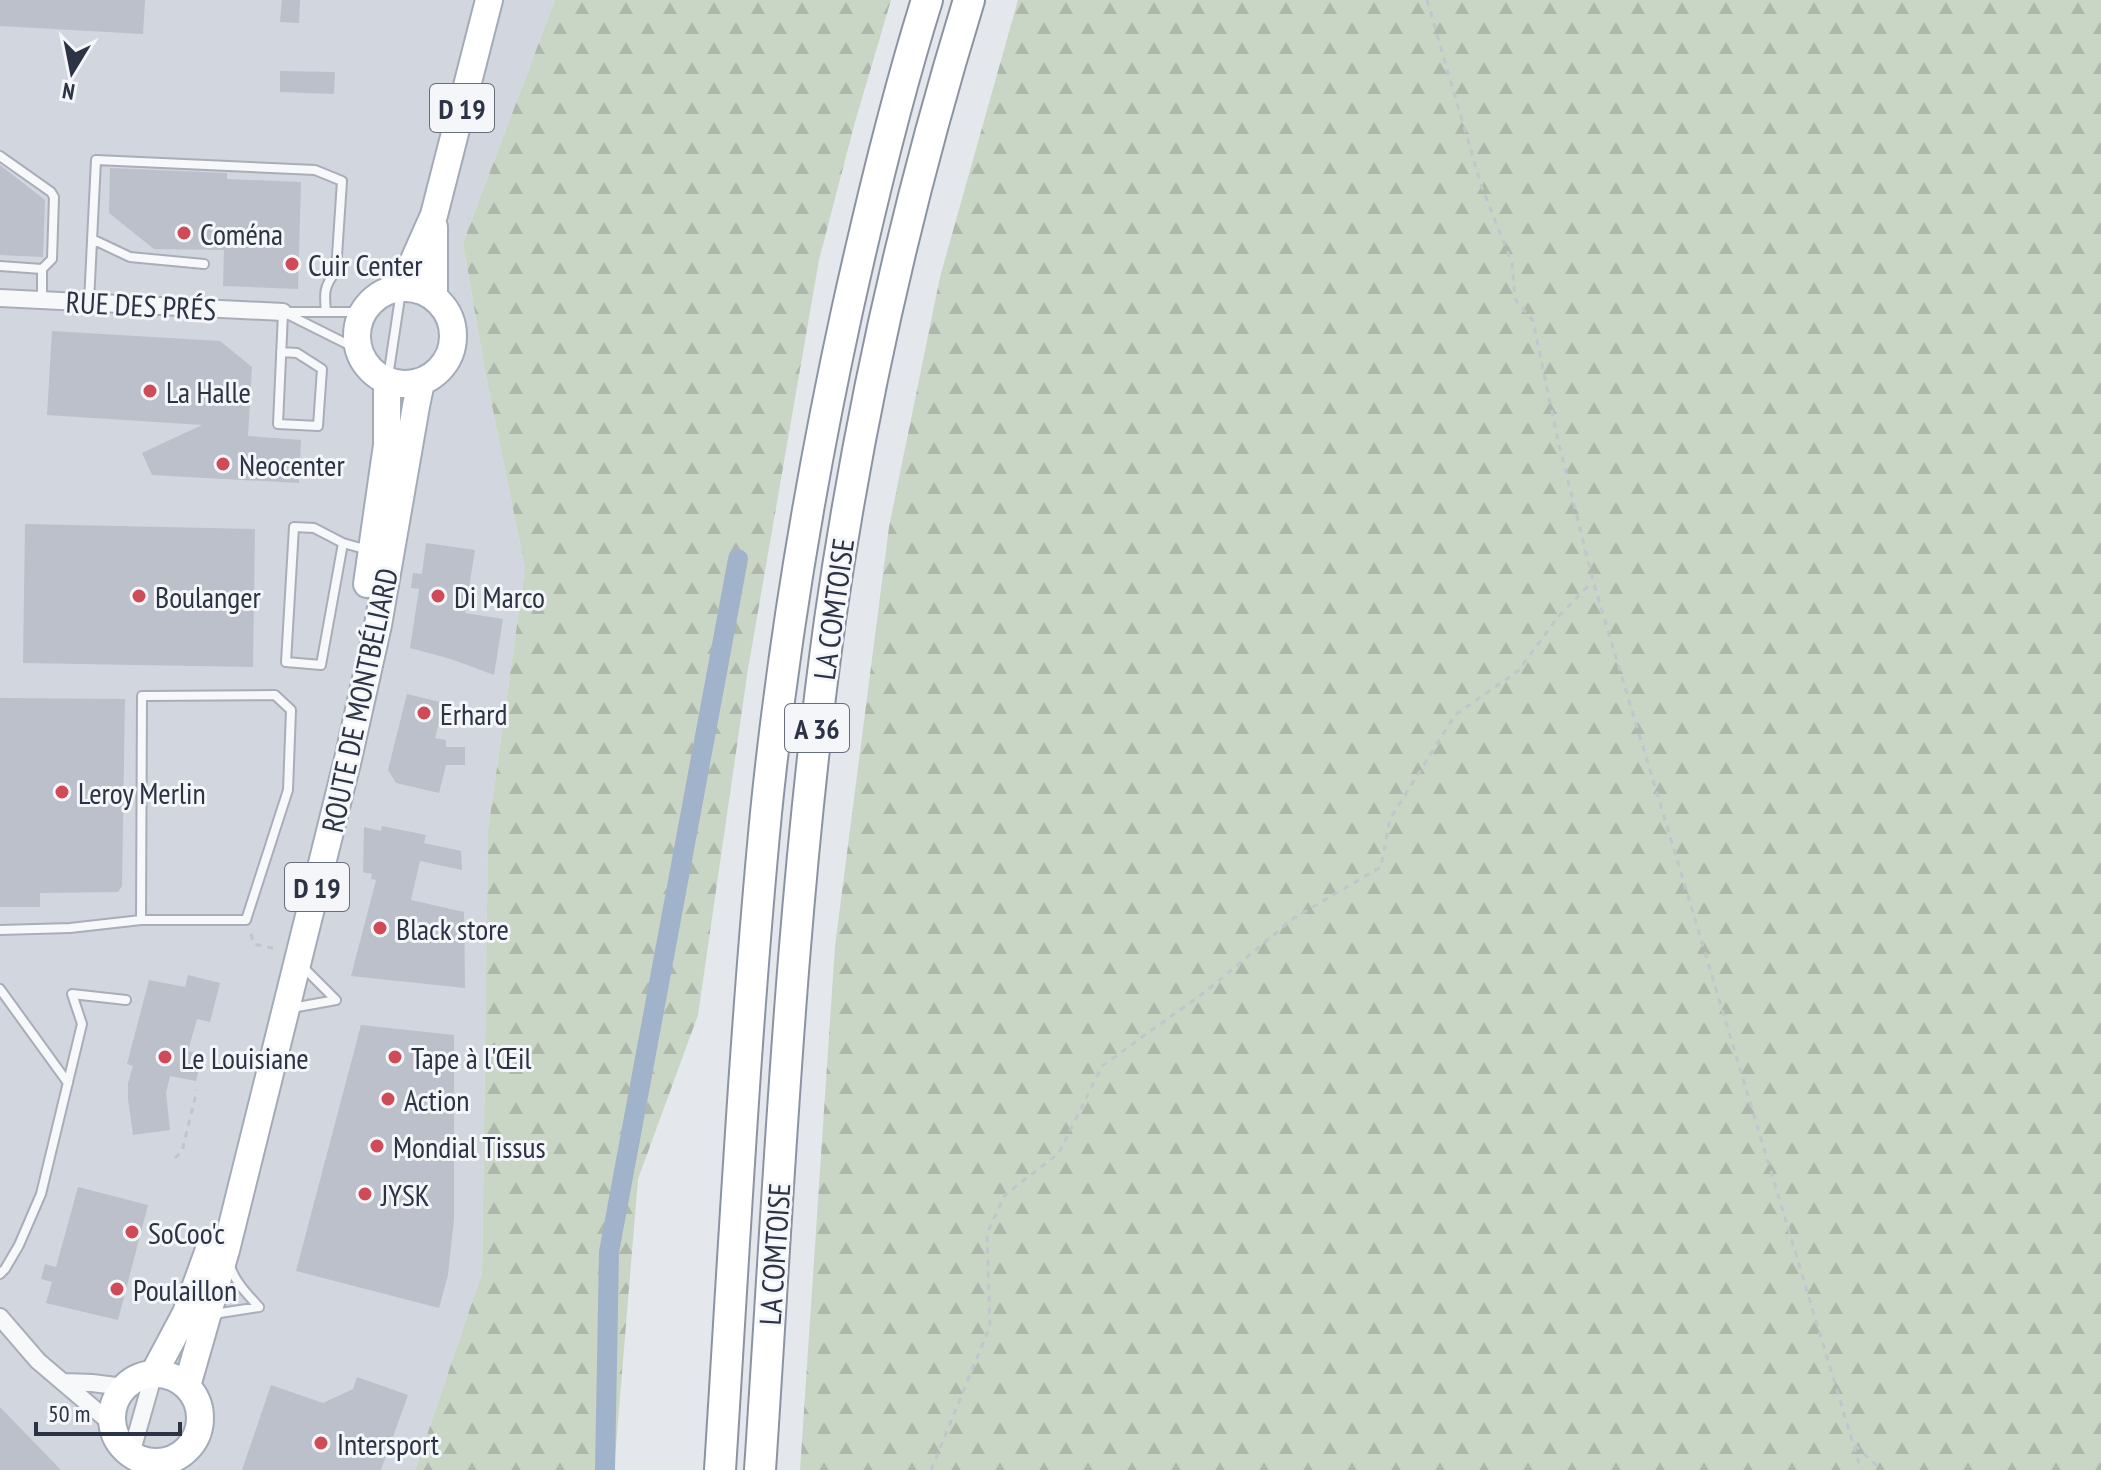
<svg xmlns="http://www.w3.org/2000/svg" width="2101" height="1470" viewBox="0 0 2101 1470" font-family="'PT Sans Narrow',sans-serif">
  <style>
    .built { fill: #d2d6de }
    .forest { fill: url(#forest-firs) }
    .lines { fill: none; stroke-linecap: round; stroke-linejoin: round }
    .canal { stroke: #a0b3cb; stroke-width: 20 }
    .building { fill: #bbc0ca }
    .service-casing { stroke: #a9adb7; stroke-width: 12 }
    .minor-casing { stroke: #a9adb7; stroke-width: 20 }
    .primary-casing { stroke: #a3aab8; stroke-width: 30 }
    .motorway-casing { stroke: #8b93a3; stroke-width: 34 }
    .path { stroke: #c2c5cb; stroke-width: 3; stroke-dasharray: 6 6; stroke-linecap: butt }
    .service { stroke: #f7f8fa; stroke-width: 8 }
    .minor { stroke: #f7f8fa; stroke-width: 16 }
    .primary { stroke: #fff; stroke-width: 26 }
    .motorway { stroke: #fff; stroke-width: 30 }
    .poi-dot { fill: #cf4b58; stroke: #f4f6f9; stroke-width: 3 }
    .labels { text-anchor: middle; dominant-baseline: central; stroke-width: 6; stroke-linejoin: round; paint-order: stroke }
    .shield { fill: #f4f6f9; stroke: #676e7b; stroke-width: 2 }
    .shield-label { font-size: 28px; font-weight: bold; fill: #2b3345 }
    .poi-label { font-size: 30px; fill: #2b3345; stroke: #f4f6f9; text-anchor: start }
    .street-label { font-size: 30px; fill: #2b3345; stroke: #f4f6f9 }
  </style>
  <defs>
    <pattern id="forest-firs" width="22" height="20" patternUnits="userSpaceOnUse" patternTransform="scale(2)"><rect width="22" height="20" fill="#c9d6c5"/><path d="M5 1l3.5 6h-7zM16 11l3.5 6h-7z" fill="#adb8ab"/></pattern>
  </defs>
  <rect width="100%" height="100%" fill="#e4e7ec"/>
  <path class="built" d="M0,0H555L463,243L485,371L525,568L488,831L482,1273L415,1470H0Z"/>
  <path class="forest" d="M555,0H891L855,122L819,260L748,669L698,1015L638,1179L614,1470H415L482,1273L488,831L525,568L485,371L463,243Z
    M1018,0H2101V1470H800L835,946L889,527L940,277Z"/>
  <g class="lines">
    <path class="canal" d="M605,1470L609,1252L738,559"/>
  </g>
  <path class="building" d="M0,0H145L143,34L0,26Z
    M282,0H300L299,23L280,22Z
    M280,71L335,72L334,94L280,92Z
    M0,165L45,200L43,257L0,255Z
    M110,168L227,173V179L301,182L298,289L223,286L224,250L154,249L109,213Z
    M52,331L220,341L252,367L248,436L301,440L299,483L152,475L142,453L202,425L47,415Z
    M25,524L255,529L253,667L23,663Z
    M426,543L475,550L465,613L503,619L494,675L451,659L410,648L419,589L411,588L413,573L422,574Z
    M407,694L444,703L435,738L446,740V747H465V765H446L439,793L396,783L388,770Z
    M0,698L125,699L122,886L118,892L40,893V907H0Z
    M382,826L426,835L424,843L461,851L462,870L420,861L411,900L464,912L465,988L351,976L376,880L371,879L372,874L363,872L364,827L381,831Z
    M188,975L220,983L210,1022L197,1019L188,1051L196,1053L194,1062L200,1064L196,1081L170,1076L166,1093L170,1130L133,1135L128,1099V1083L133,1066L127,1064L149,980L185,987Z
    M361,1025L454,1035V1219L448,1275L439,1308L296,1271Z
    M78,1187L148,1205L118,1320L46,1303L52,1282L41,1279L45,1264L56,1267Z
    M357,1377L408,1395L381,1470H242L271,1385L323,1403L353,1389Z
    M0,1407L61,1470H0Z"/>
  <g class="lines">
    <defs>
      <path id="service" d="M0,156L51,192L54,197L52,259L42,269
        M92,239L130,257L204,264
        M0,266L42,269V300
        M89,302L96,160L315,170L342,181L336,271C324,286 324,293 326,312
        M283,312L359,350
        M287,312H363
        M281,352L297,353L322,369L318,426L278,424L283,313
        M388,377L401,291
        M343,543L321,665L286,662L294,527L314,528L343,543L368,550
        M0,930L70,928L141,920H246L288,790L291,710L275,695L142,696L141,920
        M0,989L68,1083
        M292,1008L336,1000L301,965
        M230,1266C235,1282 248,1295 259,1307
        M0,1274L5,1269L19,1245L41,1194L82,1024L72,994L126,1000
        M215,1316L220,1313L259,1307"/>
      <path id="minor" d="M0,298L283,312
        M0,1317L38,1361L112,1424
        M65,1382L92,1383L124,1387
        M131,1454L154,1373"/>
      <path id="primary" d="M402,287L434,215L489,0
        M357 336a48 48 0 1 1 96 0a48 48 0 1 1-96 0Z
        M434,296V227
        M367,584L387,445V381
        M154,1373L186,1313L211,1244
        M112 1418a44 44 0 1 1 88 0a44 44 0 1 1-88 0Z
        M187,1386L226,1250L348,759L378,625L416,406L421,382"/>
      <path id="motorway" d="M720,1470C734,1251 745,1032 766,813C783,645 811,477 847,311C870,207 895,102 927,0
        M760,1470C779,1186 791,902 830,620C860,411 907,202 969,0"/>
    </defs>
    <use href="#service" class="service-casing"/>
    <use href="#minor" class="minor-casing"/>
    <use href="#primary" class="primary-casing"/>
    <use href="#motorway" class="motorway-casing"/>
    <path class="path" d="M1427,0L1481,185L1512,263L1515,299L1533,321L1557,436L1593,581L1861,1470
      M251,934L254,944L276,949
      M175,1158L182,1151L197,1090
      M1855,1445L1881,1470
      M931,1470L990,1326L987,1233L1005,1195L1059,1153L1102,1066L1205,992L1294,918L1381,867L1390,819L1455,715L1518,671L1558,617L1592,582"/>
    <use href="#service" class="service"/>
    <use href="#minor" class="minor"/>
    <use href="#primary" class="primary"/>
    <use href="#motorway" class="motorway"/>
  </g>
  <g class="poi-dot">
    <circle cx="184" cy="233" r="8"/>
    <circle cx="292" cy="264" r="8"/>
    <circle cx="150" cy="391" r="8"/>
    <circle cx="223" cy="464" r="8"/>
    <circle cx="139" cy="596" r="8"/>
    <circle cx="438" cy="596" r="8"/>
    <circle cx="424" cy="713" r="8"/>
    <circle cx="62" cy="792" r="8"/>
    <circle cx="380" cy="928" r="8"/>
    <circle cx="165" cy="1057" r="8"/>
    <circle cx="395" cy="1057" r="8"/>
    <circle cx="388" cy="1099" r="8"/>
    <circle cx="377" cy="1146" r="8"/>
    <circle cx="365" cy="1194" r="8"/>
    <circle cx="132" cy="1232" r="8"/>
    <circle cx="117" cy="1289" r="8"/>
    <circle cx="321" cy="1443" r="8"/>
  </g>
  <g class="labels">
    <g class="shield">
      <rect x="430" y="84" width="64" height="48" rx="6"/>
      <rect x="785" y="704" width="64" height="48" rx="6"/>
      <rect x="285" y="863" width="64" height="48" rx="6"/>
    </g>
    <g class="shield-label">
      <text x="462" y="108">D 19</text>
      <text x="817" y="728">A 36</text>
      <text x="317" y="887">D 19</text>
    </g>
    <g class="poi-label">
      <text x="200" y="233">Coména</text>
      <text x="308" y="264">Cuir Center</text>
      <text x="166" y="391">La Halle</text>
      <text x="239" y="464">Neocenter</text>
      <text x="155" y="596">Boulanger</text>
      <text x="454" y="596">Di Marco</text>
      <text x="440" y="713">Erhard</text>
      <text x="78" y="792">Leroy Merlin</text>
      <text x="396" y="928">Black store</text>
      <text x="181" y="1057">Le Louisiane</text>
      <text x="411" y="1057">Tape à l'Œil</text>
      <text x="404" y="1099">Action</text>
      <text x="393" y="1146">Mondial Tissus</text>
      <text x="381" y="1194">JYSK</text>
      <text x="148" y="1232">SoCoo'c</text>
      <text x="133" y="1289">Poulaillon</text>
      <text x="337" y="1443">Intersport</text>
    </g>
    <g class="street-label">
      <text transform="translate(141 305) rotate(3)">RUE DES PRÉS</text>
      <text transform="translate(833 609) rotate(-82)">LA COMTOISE</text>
      <text transform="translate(359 700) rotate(-78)">ROUTE DE MONTBÉLIARD</text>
      <text transform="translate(774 1254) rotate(-86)">LA COMTOISE</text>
    </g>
  </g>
  <g transform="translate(72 72) rotate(190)" stroke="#f4f6f9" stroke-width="6" paint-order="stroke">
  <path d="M0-6L14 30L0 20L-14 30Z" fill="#2b3345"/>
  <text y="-12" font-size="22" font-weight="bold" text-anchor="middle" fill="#2b3345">N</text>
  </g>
  <path d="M36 1422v12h144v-12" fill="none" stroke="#2b3345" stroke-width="4"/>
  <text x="48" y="1422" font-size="24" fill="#2b3345" stroke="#f4f6f9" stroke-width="6" paint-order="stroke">50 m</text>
</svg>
